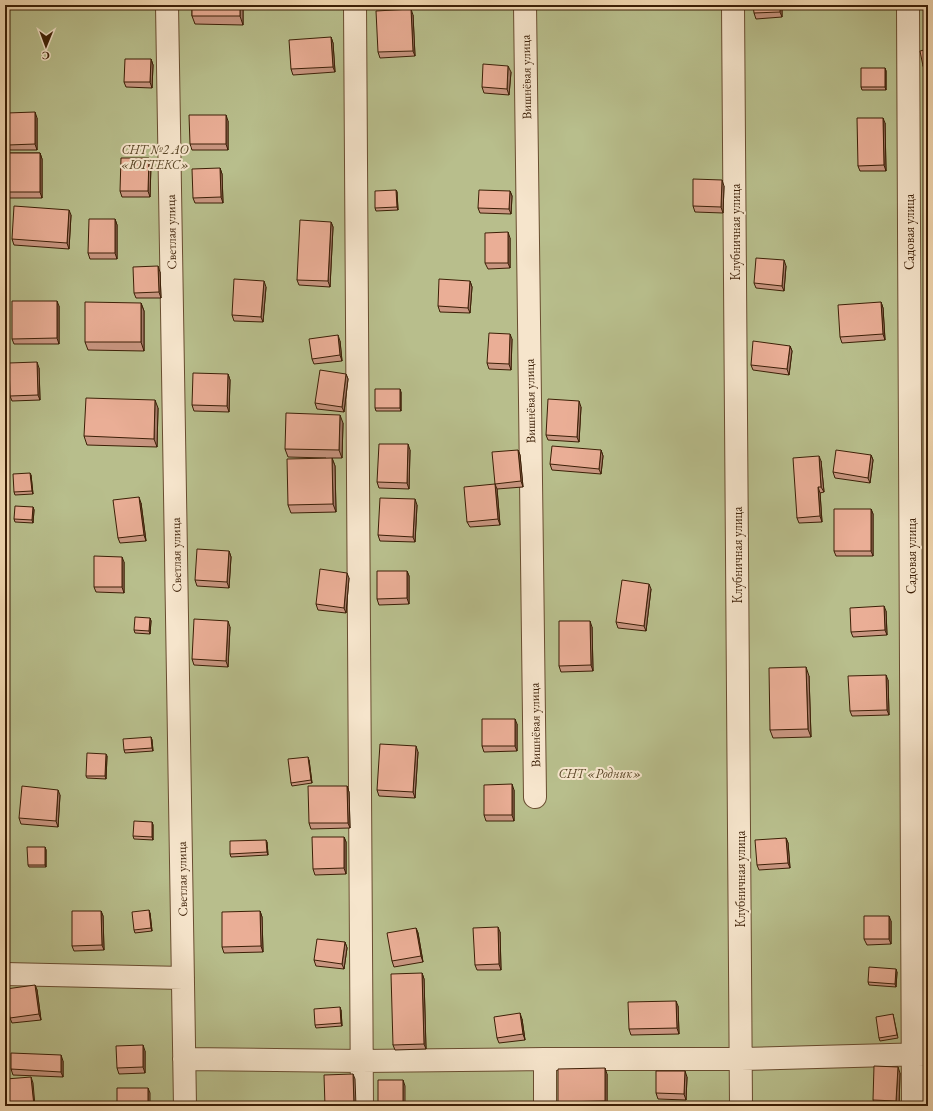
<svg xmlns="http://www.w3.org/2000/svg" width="933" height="1111" viewBox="0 0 933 1111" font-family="'EB Garamond',serif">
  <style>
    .green { fill: #b8be8c; stroke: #7a6e49 }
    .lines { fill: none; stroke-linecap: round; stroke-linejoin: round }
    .minor-casing { stroke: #694d30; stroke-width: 24 }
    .minor { stroke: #f6e5cc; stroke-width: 22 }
    .wall { fill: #c99681; stroke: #3c1f06 }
    .shaded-wall { fill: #a47a69; stroke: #3c1f06 }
    .building { fill: #eaae96; stroke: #3c1f06 }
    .labels { text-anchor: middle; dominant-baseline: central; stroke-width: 4; stroke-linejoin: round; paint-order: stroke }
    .street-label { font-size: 13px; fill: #3c1f06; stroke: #f6e5cc }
    .park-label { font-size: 13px; font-style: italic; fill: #5b4728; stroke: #f6e5cc }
  </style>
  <rect width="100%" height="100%" fill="#f1d7b0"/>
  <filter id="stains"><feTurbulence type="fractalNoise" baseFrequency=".005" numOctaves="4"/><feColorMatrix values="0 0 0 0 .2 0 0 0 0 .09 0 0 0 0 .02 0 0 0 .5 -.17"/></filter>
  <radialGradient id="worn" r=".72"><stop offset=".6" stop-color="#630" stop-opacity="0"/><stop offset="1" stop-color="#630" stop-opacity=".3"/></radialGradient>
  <path class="green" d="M5,5H928V1106H5Z"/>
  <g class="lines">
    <defs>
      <path id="minor" d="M167,5L185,1106
        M355,5L362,1106
        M525,5L535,797
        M733,5L741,1106
        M908,5L913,1106
        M5,974L183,978
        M184,1059L361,1061L545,1059H741L927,1054
        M545,1059V1106"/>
    </defs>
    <use href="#minor" class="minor-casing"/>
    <use href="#minor" class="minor"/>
  </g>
  <path class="wall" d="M192,5H243V25L195,24L192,16Z
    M489,5H513V7Z
    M782,5V17L756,19L754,13Z
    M413,15L415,56L380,58L378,52Z
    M331,37L333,43L335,72L293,75L291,69Z
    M928,49V68L924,69L923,66Z
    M151,59L153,65L152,88L126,87L124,82Z
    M885,68L886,71V90H862L861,87Z
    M511,72L509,95L484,93L482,87Z
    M37,118V150H10L8,145Z
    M228,121V150H192L190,144Z
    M885,123L886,171H860L858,166Z
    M5,153H40L42,159V198H5Z
    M151,164L150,197H122L120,191Z
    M220,168L222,174L223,203H195L193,198Z
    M724,186L723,213L695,212L693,206Z
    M396,190L397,192L398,210L376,211L375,208Z
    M510,191L512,196L511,214L480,213L478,208Z
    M71,215L69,249L14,245L12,239Z
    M115,219L117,225V259H90L88,253Z
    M331,222L333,227L330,287L299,285L297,280Z
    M510,238V268L488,269L485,263Z
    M786,266L784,291L756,288L754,283Z
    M160,272L161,298H136L134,293Z
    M470,281L472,287L470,313L440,312L438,306Z
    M266,287L263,322L234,321L232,315Z
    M881,302L883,308L885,340L842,343L840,337Z
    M141,303L144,311V351L88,350L85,342Z
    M59,306V344H14L12,339Z
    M512,339L511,370L489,369L487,363Z
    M340,341L342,361L314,364L312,359Z
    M790,346L792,351L789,375L753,370L751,365Z
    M39,368L40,400L12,401L10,396Z
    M228,374L230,380L229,412L194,411L192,405Z
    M346,374L348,379L344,412L317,409L315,403Z
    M401,392V411H376L375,408Z
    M581,407L579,442L548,440L546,435Z
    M158,408L157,447L87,445L84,436Z
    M343,423L342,458H332L335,466L336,512L291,513L288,505L326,458L288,457L285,449Z
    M410,450L409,489L379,488L377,482Z
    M518,450L520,455L523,487L497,489L500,525L470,527L467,522L495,484Z
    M601,450L603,456L601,474L552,470L550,464Z
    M871,455L873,460L870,483L835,478L833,472Z
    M821,461L824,492L820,493L822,522L799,523L797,518Z
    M31,475L33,494L15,495L14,492Z
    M141,503L146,541L120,543L118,538Z
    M417,505L415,542L380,541L378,535Z
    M33,507L34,510L33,523L15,522L14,519Z
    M871,509L873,514V556H836L834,551Z
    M229,551L231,557L229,588L197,586L195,580Z
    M124,562V593L96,592L94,587Z
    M407,571L409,576V604L379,605L377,599Z
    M349,578L346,613L318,610L316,604Z
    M651,589L646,631L618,628L616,622Z
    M886,611L887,635L853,637L851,632Z
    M150,618L151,621L150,634L135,633L134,630Z
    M230,627L228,667L194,665L192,659Z
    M592,627L593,671L561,672L559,666Z
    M809,676L811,737L773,738L770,730Z
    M888,680L889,715L852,716L850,711Z
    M517,724V751L484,752L482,746Z
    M151,737L152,740L153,751L125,753L124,750Z
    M418,752L415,798L379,796L377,790Z
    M107,756L106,779L87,778L86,776Z
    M309,760L312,783L292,786L291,783Z
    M347,786L349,792L350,828L311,829L309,823Z
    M514,790V821H486L484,815Z
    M60,795L58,827L21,824L19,818Z
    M152,822L153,825V840L134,839L133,836Z
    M344,837L346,842V874L315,875L313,869Z
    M786,838L788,843L790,868L759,870L757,865Z
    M267,842L268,855L231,857L230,854Z
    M45,847L46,850V867H29L28,865Z
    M101,911L103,916L104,950L74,951L72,946Z
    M260,911L262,917L263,952L224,953L222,947Z
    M150,913L152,931L135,933L134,930Z
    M891,921V944L867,945L864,939Z
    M928,924V972L927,971L925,966Z
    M416,928L418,933L423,962L394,967L392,961Z
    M500,932L501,970H477L475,965Z
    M345,942L347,948L344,969L316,966L314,960Z
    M897,972L896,987L869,985L868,982Z
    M422,973L424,979L426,1049L395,1050L393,1045Z
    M35,985L37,990L41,1020L12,1023L10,1018Z
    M678,1006L679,1034L631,1035L629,1029Z
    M341,1010L342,1026L316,1028L315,1025Z
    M893,1014L898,1038L880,1041L879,1038Z
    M522,1019L525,1040L499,1043L497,1038Z
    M145,1051V1073L119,1074L117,1068Z
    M63,1061V1077L13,1075L11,1069Z
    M900,1073L899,1106H875L873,1100Z
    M607,1074V1106H560L558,1102Z
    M687,1077L686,1100L658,1099L656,1093Z"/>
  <path class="shaded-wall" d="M240,5H243V25L240,16Z
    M780,5H782V17L780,12Z
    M411,9L413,15L415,56L413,51Z
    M331,37L333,43L335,72L333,67Z
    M151,59L153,65L152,88L150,82Z
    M508,66L511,72L509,95L507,89Z
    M885,68L886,71V90L885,87Z
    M35,112L37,118V150L35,144Z
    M226,115L228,121V150L226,144Z
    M883,118L885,123L886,171L884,165Z
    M40,153L42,159V198L40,192Z
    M149,158L151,164L150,197L148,191Z
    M220,168L222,174L223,203L221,197Z
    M722,180L724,186L723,213L721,207Z
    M396,190L397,192L398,210L397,207Z
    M510,191L512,196L511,214L509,209Z
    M69,210L71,215L69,249L67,243Z
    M115,219L117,225V259L115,253Z
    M331,222L333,227L330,287L328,281Z
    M508,232L510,238V268L508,263Z
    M784,260L786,266L784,291L782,286Z
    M158,266L160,272L161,298L159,292Z
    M264,281L266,287L263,322L261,317Z
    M470,281L472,287L470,313L468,308Z
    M57,301L59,306V344L57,338Z
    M881,302L883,308L885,340L883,334Z
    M141,303L144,311V351L141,342Z
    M510,334L512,339L511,370L509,364Z
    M338,335L340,341L342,361L340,355Z
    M790,346L792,351L789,375L787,369Z
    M37,362L39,368L40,400L38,395Z
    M228,374L230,380L229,412L227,406Z
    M346,374L348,379L344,412L342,407Z
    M400,389L401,392V411L400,408Z
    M155,400L158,408L157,447L154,439Z
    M579,401L581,407L579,442L577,437Z
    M340,415L343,423L342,458L339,450Z
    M408,444L410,450L409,489L407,483Z
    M518,450L520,455L523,487L521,481Z
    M601,450L603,456L601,474L599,469Z
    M871,455L873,460L870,483L868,478Z
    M819,456L821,461L824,492L821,487Z
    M332,458L335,466L336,512L333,504Z
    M30,473L31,475L33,494L32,491Z
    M495,484L497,489L500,525L498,519Z
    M818,487L820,493L822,522L820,516Z
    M139,497L141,503L146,541L144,535Z
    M415,499L417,505L415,542L413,537Z
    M33,507L34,510L33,523L32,520Z
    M871,509L873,514V556L871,551Z
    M229,551L231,557L229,588L227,582Z
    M122,557L124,562V593L122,587Z
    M407,571L409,576V604L407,598Z
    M347,573L349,578L346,613L344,608Z
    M649,584L651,589L646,631L644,626Z
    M884,606L886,611L887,635L885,630Z
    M150,618L151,621L150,634L149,631Z
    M228,621L230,627L228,667L226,661Z
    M590,621L592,627L593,671L591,665Z
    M806,667L809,676L811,737L808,729Z
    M886,675L888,680L889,715L887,710Z
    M515,719L517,724V751L515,746Z
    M151,737L152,740L153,751L152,748Z
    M416,746L418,752L415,798L413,792Z
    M106,754L107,756L106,779L105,776Z
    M308,757L309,760L312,783L311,780Z
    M512,784L514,790V821L512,815Z
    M347,786L349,792L350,828L348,823Z
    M58,790L60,795L58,827L56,821Z
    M152,822L153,825V840L152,837Z
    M344,837L346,842V874L344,868Z
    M786,838L788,843L790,868L788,863Z
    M266,840L267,842L268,855L267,852Z
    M45,847L46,850V867L45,865Z
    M149,910L150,913L152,931L151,928Z
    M101,911L103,916L104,950L102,945Z
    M260,911L262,917L263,952L261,946Z
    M889,916L891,921V944L889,939Z
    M498,927L500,932L501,970L499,964Z
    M416,928L418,933L423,962L421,956Z
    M345,942L347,948L344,969L342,964Z
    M896,969L897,972L896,987L895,984Z
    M422,973L424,979L426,1049L424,1044Z
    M35,985L37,990L41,1020L39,1014Z
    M676,1001L678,1006L679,1034L677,1028Z
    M340,1007L341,1010L342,1026L341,1023Z
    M520,1013L522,1019L525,1040L523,1034Z
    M143,1045L145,1051V1073L143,1067Z
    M61,1055L63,1061V1077L61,1072Z
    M898,1067L900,1073L899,1106L896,1101Z
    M605,1068L607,1074V1106L605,1101Z
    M685,1071L687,1077L686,1100L684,1094Z
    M353,1074L355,1079L356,1106H354Z
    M31,1077L33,1083L35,1106H34Z
    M403,1080L405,1086V1106H403Z
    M148,1088L150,1093V1106H148Z"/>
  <path class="building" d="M192,5H240V16H192Z
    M753,5H780V12L754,13Z
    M411,9L413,51L378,52L376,11Z
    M331,37L333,67L291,69L289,40Z
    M928,49V65L923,66L920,51Z
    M125,59H151L150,82H124Z
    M483,64L508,66L507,89L482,87Z
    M861,68H885V87H861Z
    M35,112V144L8,145L7,113Z
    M189,115H226V144H190Z
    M857,118H883L884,165L858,166Z
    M5,153H40V192H5Z
    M121,158H149L148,191H120Z
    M220,168L221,197L193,198L192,169Z
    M693,179L722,180L721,207L693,206Z
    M396,190L397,207L375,208V191Z
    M479,190L510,191L509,209L478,208Z
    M14,206L69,210L67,243L12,239Z
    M89,219H115V253H88Z
    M300,220L331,222L328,281L297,280Z
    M508,232V263H485V233Z
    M756,258L784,260L782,286L754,283Z
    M158,266L159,292L134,293L133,267Z
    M234,279L264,281L261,317L232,315Z
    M439,279L470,281L468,308L438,306Z
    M12,301H57V338L12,339Z
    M85,302L141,303V342H85Z
    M881,302L883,334L840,337L838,305Z
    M489,333L510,334L509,364L487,363Z
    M338,335L340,355L312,359L309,339Z
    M753,341L790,346L787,369L751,365Z
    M37,362L38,395L10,396L9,363Z
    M320,370L346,374L342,407L315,403Z
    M193,373L228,374L227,406L192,405Z
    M375,389H400V408H375Z
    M86,398L155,400L154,439L84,436Z
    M548,399L579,401L577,437L546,435Z
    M286,413L340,415L339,450L285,449Z
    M379,444H408L407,483L377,482Z
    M552,446L601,450L599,469L550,464Z
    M518,450L521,481L495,484L498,519L467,522L464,487L495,484L492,452Z
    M836,450L871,455L868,478L833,472Z
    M819,456L821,487H818L820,516L797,518L793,458Z
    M332,458L333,504L288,505L287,459Z
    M30,473L32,491L14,492L13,474Z
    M139,497L144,535L118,538L113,500Z
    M380,498L415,499L413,537L378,535Z
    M15,506L33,507L32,520L14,519Z
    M834,509H871V551H834Z
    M197,549L229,551L227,582L195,580Z
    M94,556L122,557V587H94Z
    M320,569L347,573L344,608L316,604Z
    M377,571H407V598L377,599Z
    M622,580L649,584L644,626L616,622Z
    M884,606L885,630L851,632L850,608Z
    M135,617L150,618L149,631L134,630Z
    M194,619L228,621L226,661L192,659Z
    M559,621H590L591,665L559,666Z
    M806,667L808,729L770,730L769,668Z
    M886,675L887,710L850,711L848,676Z
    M482,719H515V746H482Z
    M151,737L152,748L124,750L123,739Z
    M380,744L416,746L413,792L377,790Z
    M87,753L106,754L105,776H86Z
    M308,757L311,780L291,783L288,759Z
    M512,784V815H484V785Z
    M22,786L58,790L56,821L19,818Z
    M308,786H347L348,823H309Z
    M134,821L152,822V837L133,836Z
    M312,837H344V868L313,869Z
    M786,838L788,863L757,865L755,840Z
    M266,840L267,852L230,854V841Z
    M27,847H45V865H28Z
    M149,910L151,928L134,930L132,912Z
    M72,911H101L102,945L72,946Z
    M260,911L261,946L222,947V912Z
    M864,916H889V939H864Z
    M926,924H928V966H925Z
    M498,927L499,964L475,965L473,928Z
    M416,928L421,956L392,961L387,933Z
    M317,939L345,942L342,964L314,960Z
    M869,967L896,969L895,984L868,982Z
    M422,973L424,1044L393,1045L391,974Z
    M35,985L39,1014L10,1018L6,989Z
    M676,1001L677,1028L629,1029L628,1002Z
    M340,1007L341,1023L315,1025L314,1009Z
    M520,1013L523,1034L497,1038L494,1017Z
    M893,1014L897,1035L879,1038L876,1017Z
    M143,1045V1067L117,1068L116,1046Z
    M11,1053L61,1055V1072L11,1069Z
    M874,1066L898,1067L896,1101L873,1100Z
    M605,1068V1101L558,1102V1069Z
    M656,1071H685L684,1094L656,1093Z
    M353,1074L354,1106H325L324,1075Z
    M31,1077L34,1106H8L6,1079Z
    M378,1080H403V1106H378Z
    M117,1088H148V1106H117Z"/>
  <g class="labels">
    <g class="street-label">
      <text transform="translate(526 77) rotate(-91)">Вишнёвая улица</text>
      <text transform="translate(171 232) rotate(-91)">Светлая улица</text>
      <text transform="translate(735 232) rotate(-90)">Клубничная улица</text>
      <text transform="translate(909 232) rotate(-90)">Садовая улица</text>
      <text transform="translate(530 401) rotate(-91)">Вишнёвая улица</text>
      <text transform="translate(176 555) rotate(-91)">Светлая улица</text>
      <text transform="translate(737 555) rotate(-90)">Клубничная улица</text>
      <text transform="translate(911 556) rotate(-90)">Садовая улица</text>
      <text transform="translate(535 725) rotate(-91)">Вишнёвая улица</text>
      <text transform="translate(182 879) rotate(-91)">Светлая улица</text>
      <text transform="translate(740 879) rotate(-90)">Клубничная улица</text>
    </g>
    <g class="park-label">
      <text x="155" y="149">СНТ №2 АО<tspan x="155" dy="15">«ЮГТЕКС»</tspan></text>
      <text x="600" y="773">СНТ «Родник»</text>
    </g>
  </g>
  <rect width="933" height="1111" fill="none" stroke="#f1d7b0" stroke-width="20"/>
  <rect x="6" y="6" width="921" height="1099" fill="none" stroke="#3c1f06" stroke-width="2"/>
  <rect x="10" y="10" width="913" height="1091" fill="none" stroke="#3c1f06"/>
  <g transform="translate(46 46) rotate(181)" stroke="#f6e5cc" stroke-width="3" paint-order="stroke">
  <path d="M0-3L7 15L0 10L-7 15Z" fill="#3c1f06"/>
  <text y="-6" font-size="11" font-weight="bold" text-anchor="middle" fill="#3c1f06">С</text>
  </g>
  <rect width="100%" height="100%" filter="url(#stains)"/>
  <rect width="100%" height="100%" fill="url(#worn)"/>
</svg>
